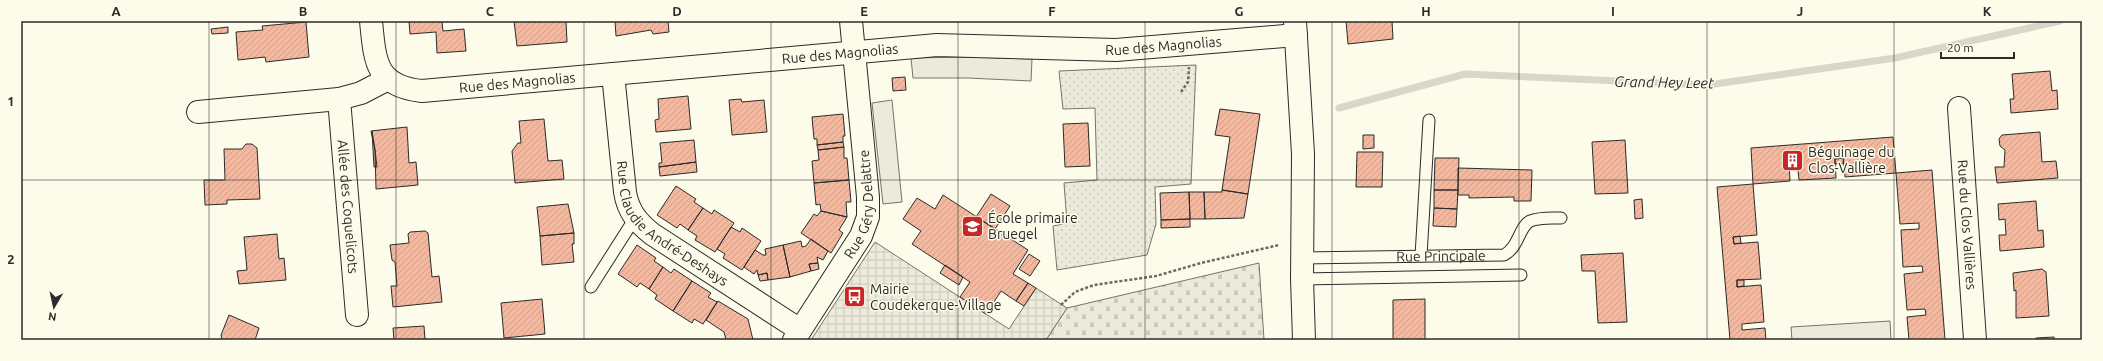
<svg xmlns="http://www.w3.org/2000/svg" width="2103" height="361" viewBox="0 0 2103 361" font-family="Ubuntu,sans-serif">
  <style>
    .cemetery { fill: url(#cemetery-stones); stroke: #74746e }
    .park { fill: url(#park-dots); stroke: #74746e }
    .parking { fill: #eceadb; stroke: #74746e }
    .plaza { fill: url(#plaza-grid); stroke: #74746e }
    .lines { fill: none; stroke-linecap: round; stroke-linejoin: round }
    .stream { stroke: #d8d7c9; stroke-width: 7 }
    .building { fill: url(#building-hatch); stroke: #2b2b2b }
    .lane-casing { stroke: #2b2b2b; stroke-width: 13 }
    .street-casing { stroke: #2b2b2b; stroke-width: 24 }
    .secondary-casing { stroke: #2b2b2b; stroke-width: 24 }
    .path { stroke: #6a6964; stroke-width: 2.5; stroke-dasharray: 3 2; stroke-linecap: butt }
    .lane { stroke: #fdfbea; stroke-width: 11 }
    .street { stroke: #fdfbea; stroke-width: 22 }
    .secondary { stroke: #fdfbea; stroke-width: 22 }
    .grid { fill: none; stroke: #2b2b2b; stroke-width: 1; stroke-opacity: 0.55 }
    .labels { text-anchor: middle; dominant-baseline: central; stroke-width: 3; stroke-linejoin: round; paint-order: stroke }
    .street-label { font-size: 14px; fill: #2b2b2b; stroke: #fdfbea }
    .poi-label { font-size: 14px; fill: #2b2b2b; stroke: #fdfbea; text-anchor: start }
    .water-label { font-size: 15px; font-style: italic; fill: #2b2b2b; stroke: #fdfbea }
    .neatline { fill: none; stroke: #2b2b2b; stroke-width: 1.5 }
    .grid-label { font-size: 13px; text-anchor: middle; font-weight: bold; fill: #2b2b2b }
  </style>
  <defs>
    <pattern id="cemetery-stones" width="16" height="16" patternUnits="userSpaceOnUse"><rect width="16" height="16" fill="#ecebdb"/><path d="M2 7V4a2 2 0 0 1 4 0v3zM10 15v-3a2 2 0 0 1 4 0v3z" fill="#cbcabc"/></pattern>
    <pattern id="park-dots" width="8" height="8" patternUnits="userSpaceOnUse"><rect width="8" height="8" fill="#ecebdb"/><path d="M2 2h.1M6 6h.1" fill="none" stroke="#cbcabc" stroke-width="1.8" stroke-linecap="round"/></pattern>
    <pattern id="plaza-grid" width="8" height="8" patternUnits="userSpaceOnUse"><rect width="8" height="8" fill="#eceadb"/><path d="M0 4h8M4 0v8" fill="none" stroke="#cbc9bc"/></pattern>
    <pattern id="building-hatch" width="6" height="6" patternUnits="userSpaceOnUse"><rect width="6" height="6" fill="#f2b8a0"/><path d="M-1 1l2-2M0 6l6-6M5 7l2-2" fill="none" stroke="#d09e8a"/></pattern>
  </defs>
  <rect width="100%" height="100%" fill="#fdfbea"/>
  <path class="cemetery" d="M1259,263L1264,340H1046L1067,308Z"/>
  <path class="park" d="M1196,65L1191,184L1155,187L1156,224L1147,255L1057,270L1053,226L1067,223L1064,183L1097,180L1095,108L1063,109L1059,71Z"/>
  <path class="parking" d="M967,57L1032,59L1031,81L968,78H913L911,58Z
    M892,100L902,202L883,204L872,103Z
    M1890,321L1891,340H1792L1791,327Z"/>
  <path class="plaza" d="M875,242L1009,329L1036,288L1067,308L1046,340H811Z"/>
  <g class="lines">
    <path class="stream" d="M1339,108L1465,74L1708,85L1895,58L2060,21"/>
  </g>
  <path class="building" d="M409,21H442L443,31L464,29L466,51L437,53L436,32L410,34Z
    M514,21H566L567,42L517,46Z
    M615,21H668L669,32L653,34L651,30L616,36Z
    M1346,21H1392L1393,39L1348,44Z
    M306,22L309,57L266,62L265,57L238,60L236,32L263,30L262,26Z
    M228,27V33L212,34L211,29Z
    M2050,71L2052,91L2057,90L2058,109L2011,113L2010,99H2014L2012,74Z
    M905,77L906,90L893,91L892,78Z
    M688,96L691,129L656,132L655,120L659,119L658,99Z
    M741,99L742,102L764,100L767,132L732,135L729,100Z
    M1220,109L1260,114L1248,194L1222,190L1230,137L1215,135Z
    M843,114L845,136H843V142L817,145V139H814L812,117Z
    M544,119L548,161L562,160L564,179L515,183L512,151L518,143H521L519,121Z
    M1088,123L1090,166L1065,167L1063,124Z
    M407,127L409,163L416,162L418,185L376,189L375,150L371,131Z
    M372,131L375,150L377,167H374Z
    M2040,132L2042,162L2056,161L2058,178L1997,183L1995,167H2004L2005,150L2000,146L1999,139L2002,135Z
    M1363,135H1374V148L1363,149Z
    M1893,137L1896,173L1845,177L1843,158L1835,159L1836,178L1799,180L1797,162H1789L1790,181L1753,184L1751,148Z
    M694,140L696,162L659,167V163H662L660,143Z
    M1625,140L1628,193L1595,194L1592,142Z
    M843,142L844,147L818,150L817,145Z
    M246,144H252L257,148L260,199L227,200V204L205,205L204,180H225L224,149H242Z
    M844,147V158H847L849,180L814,183L812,161L819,160L818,150Z
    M1357,152H1383L1382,187H1356Z
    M1435,158H1459L1458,190H1434Z
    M1843,158L1844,163L1835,164V159Z
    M696,162L697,172L660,176L659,167Z
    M1789,162H1797L1798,167H1789Z
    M1458,168L1532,170L1531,201H1514V197L1469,198V195H1458Z
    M1932,170L1945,340H1909L1907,317L1926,315L1925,309L1907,310L1904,274L1923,272L1922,266L1903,267L1901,230L1919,229V223L1900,224L1896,173Z
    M849,180L851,202H846L847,217L821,211L820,204L816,205L814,183Z
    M1753,184L1757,235L1733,237L1734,244L1758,242L1761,279L1737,280V287L1761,285L1764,322L1742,324V330L1765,328L1766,340H1730L1717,187Z
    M676,186L696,199L694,202L703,208L688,230L680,224L677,228L657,215Z
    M1222,190L1248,194L1244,218L1205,219L1204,192H1222Z
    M1434,190H1458L1457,209L1434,208Z
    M1189,192L1190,219L1161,220L1160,193Z
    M1189,192H1204L1205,219H1190Z
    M991,194L1010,206L995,229L976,217Z
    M943,195L1028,250L1013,274L1028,283L1016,301L1001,291L986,314L960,297L970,282L912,244L921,231L903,219L917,198L935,209Z
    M1642,199L1643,218L1635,219L1634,200Z
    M2036,201L2038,231L2043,230L2044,247L2000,251L1999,235H2006L2005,219L1999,220L1998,204Z
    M568,204L574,233L540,236L537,207Z
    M703,208L712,214L714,210L734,223L715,252L695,240L697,236L688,230Z
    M1434,208L1457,209L1456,227L1433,226Z
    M821,211L847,217L839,230L843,233L831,253L801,233L814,214L817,216Z
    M1190,219V227L1161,228V220Z
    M731,227L740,232L742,228L761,241L742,270L723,258L725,254L717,249Z
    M425,231L428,233L432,277L439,276L442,302L393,307L391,286H397L395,262L392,260L390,245L409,243L408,234L410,232Z
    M574,233V244H572L574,262L542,265L540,236Z
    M277,234L279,259L284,258L286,280L239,284L237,271L247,270L244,237Z
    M1740,236L1741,243L1734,244L1733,237Z
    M811,239L828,251L823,260L817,257L818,263L809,264L811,271L790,277L783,245L801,241L802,247L806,246Z
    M637,245L656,258L654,261L663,267L649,289L640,283L637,287L618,274Z
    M783,245L790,277L768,280L767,273L758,275L757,270L754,274L744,267L755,250L763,255H766L765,249Z
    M1623,253L1627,322L1598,323L1595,271H1582L1581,255Z
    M1029,254L1040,261L1030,276L1019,269Z
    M818,263L819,269L811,271L809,264Z
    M945,265L963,277L959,285L940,273Z
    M663,267L671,273L674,269L692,281L673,311L655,299L657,295L649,289Z
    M2042,269L2046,272L2049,316L2016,318V290L2014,291L2013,273Z
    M767,273L768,280L760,281L758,275Z
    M1737,280H1744V286L1737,287Z
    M692,281L711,293L708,297L717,302L703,324L694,319L692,323L673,311Z
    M1028,283L1036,288L1024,306L1016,301Z
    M542,299L545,334L504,338L501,303Z
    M1425,299V340H1393V300Z
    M718,301L748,319L753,340H726L724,332L706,320Z
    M229,315L259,328L255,340H222L221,335Z
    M424,326L425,340H394L393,328Z
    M2054,337L2055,340H2034L2036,338Z"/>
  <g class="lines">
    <defs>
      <g id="lane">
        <path d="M1421,256L1429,120"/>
        <path id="s1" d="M1302,258L1504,255C1519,247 1519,227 1530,221C1540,217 1551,218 1561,218"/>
        <path d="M1302,279L1521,275"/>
        <path d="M591,287L635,218"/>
      </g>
      <g id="street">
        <path id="s2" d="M371,21C375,61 375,86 422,91L937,45L1116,50L1296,35"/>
        <path id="s3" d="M613,74L625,192C628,211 637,222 652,234L800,330"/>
        <path id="s4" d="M339,99L357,315"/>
        <path id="s5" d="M1959,108L1975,340"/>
        <path d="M198,112L339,99L361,93L388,79"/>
        <path id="s6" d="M794,340L861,236L868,217V197L851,21"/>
      </g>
      <path id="secondary" d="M1295,21L1303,154L1302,279L1304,340"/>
    </defs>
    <use href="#lane" class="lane-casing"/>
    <use href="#street" class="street-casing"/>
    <use href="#secondary" class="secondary-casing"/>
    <path class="path" d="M1181,92L1188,82L1189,67
      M1061,305L1075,292L1094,285L1156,276L1201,263L1279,245"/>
    <use href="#lane" class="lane"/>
    <use href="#street" class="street"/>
    <use href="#secondary" class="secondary"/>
  </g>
  <path class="grid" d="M209,21V340M396,21V340M584,21V340M771,21V340M958,21V340M1145,21V340M1332,21V340M1519,21V340M1707,21V340M1894,21V340M21,180H2082"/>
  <defs>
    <symbol id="building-square" viewBox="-11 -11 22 22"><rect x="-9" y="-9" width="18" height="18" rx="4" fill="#c62828" stroke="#fdfbea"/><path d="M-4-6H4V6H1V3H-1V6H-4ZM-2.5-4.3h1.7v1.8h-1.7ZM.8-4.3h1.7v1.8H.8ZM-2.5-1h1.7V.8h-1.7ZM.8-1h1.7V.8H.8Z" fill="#fff"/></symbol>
    <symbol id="school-square" viewBox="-11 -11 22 22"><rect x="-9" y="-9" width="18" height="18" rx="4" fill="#c62828" stroke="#fdfbea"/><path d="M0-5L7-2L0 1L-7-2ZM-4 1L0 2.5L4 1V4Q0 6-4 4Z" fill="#fff"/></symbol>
    <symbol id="bus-square" viewBox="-11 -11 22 22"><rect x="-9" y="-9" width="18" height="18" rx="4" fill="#c62828" stroke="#fdfbea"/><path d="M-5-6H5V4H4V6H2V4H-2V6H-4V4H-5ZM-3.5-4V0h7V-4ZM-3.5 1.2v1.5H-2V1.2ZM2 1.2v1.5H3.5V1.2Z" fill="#fff"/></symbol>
  </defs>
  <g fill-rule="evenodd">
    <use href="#building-square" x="1780" y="148" width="25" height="25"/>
    <use href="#school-square" x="960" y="214" width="25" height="25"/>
    <use href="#bus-square" x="842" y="284" width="25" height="25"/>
  </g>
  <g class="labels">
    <g class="street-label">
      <text stroke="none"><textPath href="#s2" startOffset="842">Rue des Magnolias</textPath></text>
      <text stroke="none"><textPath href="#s2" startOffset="518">Rue des Magnolias</textPath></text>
      <text stroke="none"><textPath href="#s2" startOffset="194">Rue des Magnolias</textPath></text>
      <text stroke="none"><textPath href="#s6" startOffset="155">Rue Géry Delattre</textPath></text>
      <text stroke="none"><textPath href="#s4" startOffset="108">Allée des Coquelicots</textPath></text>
      <text stroke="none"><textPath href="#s3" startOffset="173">Rue Claudie André-Deshays</textPath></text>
      <text stroke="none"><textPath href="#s5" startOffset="117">Rue du Clos Vallières</textPath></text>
      <text stroke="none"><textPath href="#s1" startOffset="139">Rue Principale</textPath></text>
    </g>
    <g class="poi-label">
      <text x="1808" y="152">Béguinage du<tspan x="1808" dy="16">Clos-Vallière</tspan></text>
      <text x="988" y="218">École primaire<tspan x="988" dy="16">Bruegel</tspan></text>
      <text x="870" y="289">Mairie<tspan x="870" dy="16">Coudekerque-Village</tspan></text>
    </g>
    <g class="water-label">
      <text transform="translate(1664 82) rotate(1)">Grand Hey Leet</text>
    </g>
  </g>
  <rect width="2103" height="361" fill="none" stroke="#fdfbea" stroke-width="44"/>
  <g transform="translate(54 307) rotate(189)" stroke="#fdfbea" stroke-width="3" paint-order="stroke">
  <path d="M0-3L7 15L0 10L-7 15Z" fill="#2b2b2b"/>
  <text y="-6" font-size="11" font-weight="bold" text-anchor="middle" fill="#2b2b2b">N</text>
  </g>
  <path d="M1941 52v6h73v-6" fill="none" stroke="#2b2b2b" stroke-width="2"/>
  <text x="1947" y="52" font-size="12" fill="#2b2b2b" stroke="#fdfbea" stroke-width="3" paint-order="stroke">20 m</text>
  <rect x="22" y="22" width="2059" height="317" class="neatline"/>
  <g class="grid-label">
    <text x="116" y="16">A</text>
    <text x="303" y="16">B</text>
    <text x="490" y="16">C</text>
    <text x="677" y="16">D</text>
    <text x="864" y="16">E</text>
    <text x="1052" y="16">F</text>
    <text x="1239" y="16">G</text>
    <text x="1426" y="16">H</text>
    <text x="1613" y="16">I</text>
    <text x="1800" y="16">J</text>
    <text x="1987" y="16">K</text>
    <text x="11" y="106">1</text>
    <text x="11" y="264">2</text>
  </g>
</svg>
